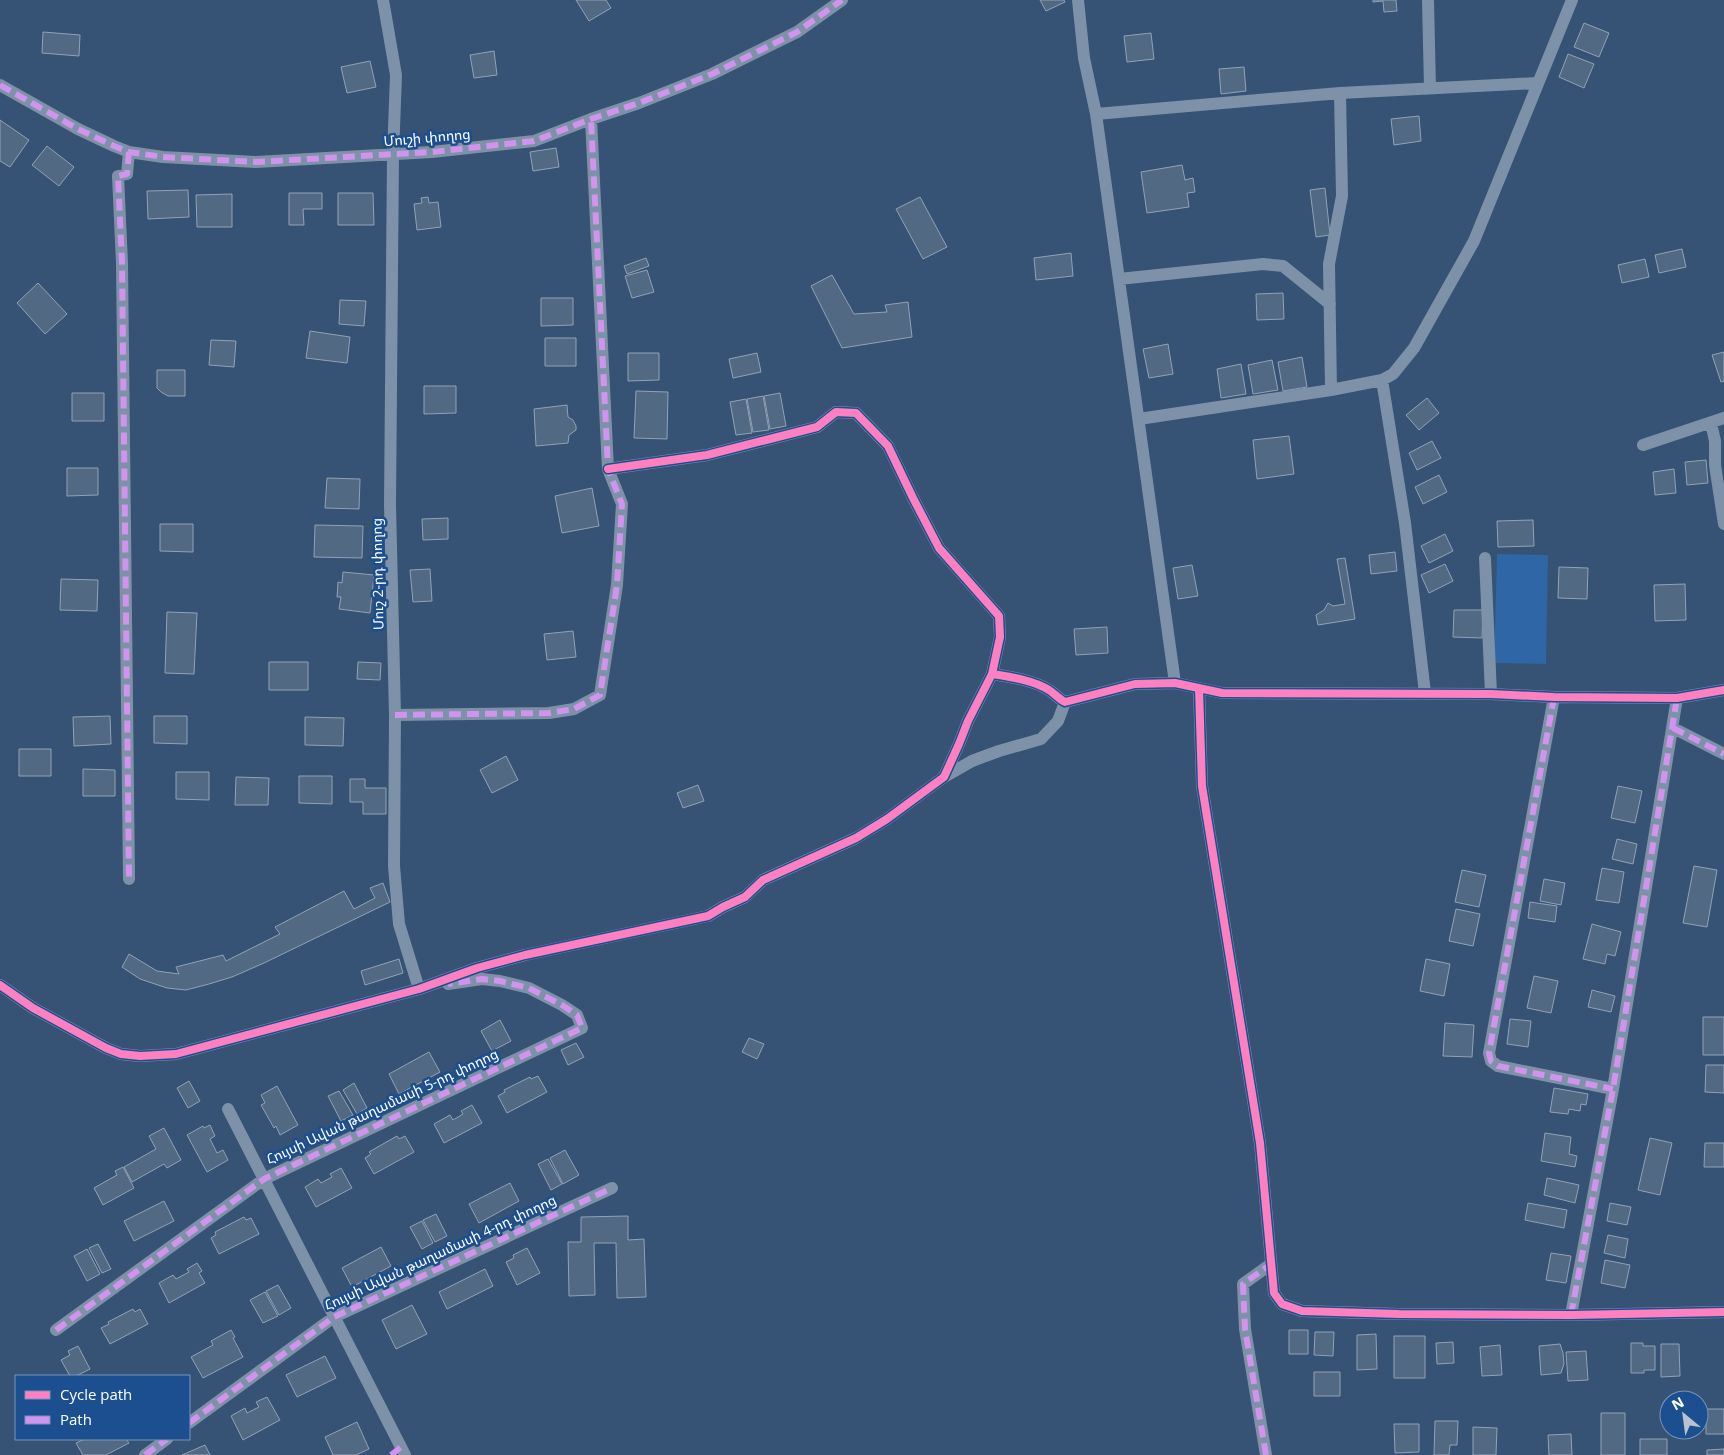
<svg xmlns="http://www.w3.org/2000/svg" width="1724" height="1455" viewBox="0 0 1724 1455" font-family="'Open Sans','Noto Sans Armenian',sans-serif">
  <style>
    .green { fill: #2f66a5 }
    .building { fill: #526984; stroke: #92a2b6 }
    .lines { fill: none; stroke-linecap: round; stroke-linejoin: round }
    .minor { stroke: #7d92a8; stroke-width: 12 }
    .quiet { stroke: #d193ec; stroke-width: 6; stroke-dasharray: 12 6; stroke-linecap: butt }
    .cycleway-casing { stroke: #1b4f8f; stroke-width: 11 }
    .cycleway { stroke: #ff80c0; stroke-width: 8 }
    .labels { text-anchor: middle; dominant-baseline: central; stroke-width: 5; stroke-linejoin: round; paint-order: stroke }
    .street-label { font-size: 14px; fill: #fff; stroke: #1b4f8f }
  </style>
  <rect width="100%" height="100%" fill="#365274"/>
  <path class="green" d="M1497,554L1548,555L1546,664L1494,663Z"/>
  <path class="building" d="M576,0H606L611,8L589,21Z
    M1040,0H1064L1065,2L1046,11Z
    M1373,0H1396L1397,11L1384,12L1383,1L1373,2Z
    M1584,23L1609,33L1599,57L1574,47Z
    M43,32L80,35L79,56L42,53Z
    M1151,33L1154,59L1127,62L1124,36Z
    M494,51L497,75L474,78L470,55Z
    M1568,54L1594,64L1584,88L1559,77Z
    M370,61L376,87L347,93L341,67Z
    M1244,67L1246,91L1221,94L1219,69Z
    M1419,116L1421,141L1394,145L1391,119Z
    M0,120L29,140L10,167L0,161Z
    M47,146L74,167L59,186L32,165Z
    M556,148L559,167L533,171L530,152Z
    M1182,165L1185,180L1193,178L1195,192L1187,193L1189,207L1147,213L1141,172Z
    M1325,188L1330,235L1316,237L1310,190Z
    M188,190L189,217L148,219L147,191Z
    M289,193H322V209H303L304,225H289Z
    M338,193H373L374,225H338Z
    M232,194V227H197L196,195Z
    M428,197L429,203L438,202L441,227L417,230L414,204L422,203L421,198Z
    M920,197L947,247L923,259L896,209Z
    M1682,249L1686,267L1659,273L1655,255Z
    M1071,253L1073,276L1036,280L1034,258Z
    M646,258L649,266L627,274L624,266Z
    M1645,259L1649,277L1622,283L1618,265Z
    M647,270L654,292L632,298L625,276Z
    M832,275L854,314L887,312L885,305L908,302L912,337L842,348L811,286Z
    M38,283L67,314L45,334L17,303Z
    M1283,293L1284,319L1257,320L1256,294Z
    M541,298H573V325L541,326Z
    M340,300L366,301L364,326L339,324Z
    M310,331L350,337L347,363L306,358Z
    M545,338H576V366H545Z
    M211,340L236,341L234,367L209,365Z
    M1168,344L1173,374L1149,378L1143,349Z
    M1724,352V381L1721,382L1712,355Z
    M628,353H659V380L628,381Z
    M757,353L761,372L733,378L729,359Z
    M1302,357L1307,387L1283,391L1278,362Z
    M1272,360L1278,390L1253,394L1248,365Z
    M1241,364L1246,394L1221,398L1217,369Z
    M157,370H185V396H168L161,392L157,388Z
    M424,386H456V413L424,414Z
    M636,391L668,392L667,439L634,438Z
    M72,393H104V421H72Z
    M780,393L786,426L770,429L764,396Z
    M763,396L769,430L753,432L747,399Z
    M1427,398L1439,413L1419,430L1406,415Z
    M746,399L752,433L736,435L730,402Z
    M567,405L568,417L573,420L576,426V430L569,435L568,443L536,446L534,409Z
    M1289,436L1294,474L1257,479L1253,440Z
    M1432,441L1441,458L1417,470L1409,453Z
    M1706,460L1708,483L1687,485L1685,462Z
    M67,468H98V495L67,496Z
    M1674,469L1676,493L1655,495L1653,472Z
    M1439,475L1447,492L1423,504L1415,487Z
    M327,478L360,479L359,509L325,508Z
    M592,488L599,526L562,533L555,496Z
    M448,518V539L423,540L422,519Z
    M1533,520L1534,546L1498,547L1497,521Z
    M160,524H193V552L160,551Z
    M315,525L363,526L362,558L314,557Z
    M1445,534L1453,551L1429,563L1421,546Z
    M1395,552L1397,571L1371,574L1369,555Z
    M1345,558L1355,619L1318,625L1316,615L1324,610L1328,603L1333,606L1345,604L1337,559Z
    M1445,564L1453,581L1429,593L1421,575Z
    M1192,565L1198,596L1178,599L1173,568Z
    M1559,567L1588,568L1587,599L1558,598Z
    M430,569L432,601L413,602L410,570Z
    M343,572L374,575L370,613L339,609L341,597H337L338,582L342,583Z
    M61,579L98,580L97,611L60,610Z
    M1685,584L1686,620L1655,621L1654,585Z
    M1454,610H1483L1482,638L1453,637Z
    M167,612L197,613L194,674L165,673Z
    M1107,627L1108,653L1076,655L1074,629Z
    M573,631L576,657L547,660L544,634Z
    M269,662H308V690H269Z
    M358,662L381,663L380,680L357,679Z
    M110,716L111,744L74,746L73,717Z
    M154,716H187V744L154,743Z
    M305,717L344,718L343,746L305,745Z
    M19,749H51V776H19Z
    M506,756L518,780L492,793L480,770Z
    M83,769L115,770V796H83Z
    M176,772H209V800L176,799Z
    M299,776H332V804L299,803Z
    M236,777L269,778L268,805H235Z
    M350,779H365V788H386V814H363V802H350Z
    M698,785L704,801L683,808L677,793Z
    M1618,786L1642,791L1635,823L1611,818Z
    M1617,839L1637,844L1633,864L1612,859Z
    M1694,866L1717,870L1707,927L1683,923Z
    M1602,868L1624,872L1619,903L1596,900Z
    M1462,870L1486,875L1479,907L1455,902Z
    M1544,879L1565,883L1561,905L1540,901Z
    M383,883L390,902L264,963L232,977L209,984L186,990L167,988L140,979L122,967L129,954L157,971L179,974L176,967L223,955L226,961L280,934L275,927L344,891L354,909L375,898L370,888Z
    M1530,902L1557,906L1555,922L1528,918Z
    M1456,909L1480,914L1473,946L1449,941Z
    M1592,924L1621,932L1615,956L1607,954L1605,964L1583,959Z
    M399,959L403,973L365,985L361,971Z
    M1426,959L1450,964L1444,996L1420,991Z
    M1534,976L1558,981L1551,1013L1527,1008Z
    M1592,990L1615,996L1611,1012L1588,1007Z
    M1703,1017H1724V1055H1703Z
    M1510,1019L1531,1021L1528,1047L1507,1044Z
    M500,1020L511,1041L492,1051L481,1031Z
    M1445,1023L1474,1025L1472,1057L1443,1056Z
    M749,1038L764,1044L757,1059L742,1052Z
    M576,1043L584,1057L568,1065L561,1050Z
    M429,1052L440,1072L399,1094L389,1074Z
    M1706,1065H1724V1093L1705,1092Z
    M538,1076L547,1092L507,1113L498,1096L505,1092L504,1090L530,1077L531,1079Z
    M189,1081L200,1101L188,1108L177,1088Z
    M354,1083L367,1108L357,1114L343,1090Z
    M277,1086L298,1125L280,1135L276,1126L274,1128L261,1105L265,1103L261,1095Z
    M1554,1088L1588,1094L1586,1105L1581,1104L1580,1111L1569,1109L1568,1114L1550,1112Z
    M339,1091L353,1115L341,1121L328,1096Z
    M472,1105L482,1123L444,1143L434,1124L450,1115L453,1120L463,1114L461,1111Z
    M210,1125L215,1136L210,1139L217,1153L223,1150L228,1160L207,1172L187,1135L203,1126L204,1128Z
    M164,1128L181,1160L167,1168L164,1164L132,1182L124,1167L156,1149L149,1136Z
    M1545,1133L1571,1137L1569,1154L1577,1156L1575,1167L1541,1161Z
    M397,1136L399,1139L405,1136L414,1152L374,1174L365,1158L371,1154L369,1152Z
    M1650,1138L1672,1143L1660,1195L1638,1190Z
    M1705,1143H1724V1167H1704Z
    M565,1150L579,1175L563,1184L550,1158Z
    M548,1159L562,1184L551,1190L538,1164Z
    M123,1167L134,1188L103,1205L94,1188L117,1175L115,1171Z
    M341,1168L352,1188L316,1207L305,1187L318,1179L321,1183L332,1177L330,1174Z
    M1547,1178L1579,1185L1575,1203L1544,1195Z
    M510,1183L519,1201L479,1223L469,1204Z
    M164,1201L174,1221L134,1241L124,1221Z
    M1528,1203L1567,1210L1564,1228L1525,1220Z
    M1610,1203L1631,1207L1627,1225L1607,1221Z
    M436,1214L447,1236L435,1242L423,1220Z
    M628,1216V1240L644,1239L646,1297L617,1298L616,1243H594L595,1295L569,1296L568,1242H581V1217Z
    M244,1217L246,1220L251,1218L259,1234L219,1254L211,1238L216,1235L215,1232Z
    M422,1221L433,1243L422,1249L410,1227Z
    M1608,1235L1628,1239L1625,1258L1604,1253Z
    M98,1244L111,1269L102,1273L89,1248Z
    M381,1247L391,1266L352,1287L342,1268Z
    M527,1248L540,1273L517,1285L506,1262L514,1258L513,1255Z
    M87,1249L100,1274L87,1281L74,1256Z
    M1551,1253L1571,1256L1566,1283L1546,1280Z
    M1605,1260L1630,1265L1625,1288L1601,1283Z
    M197,1263L202,1271L199,1273L205,1283L169,1303L159,1283L173,1275L176,1279L189,1272L187,1269Z
    M485,1269L493,1286L447,1309L439,1292Z
    M278,1285L291,1308L279,1315L266,1291Z
    M265,1292L278,1316L263,1323L250,1300Z
    M412,1305L427,1334L396,1349L382,1320Z
    M133,1309L135,1312L140,1309L148,1324L110,1344L101,1328L109,1324L108,1322Z
    M231,1330L235,1337L233,1338L243,1357L203,1378L191,1357L213,1345L211,1341Z
    M1289,1330H1308V1354H1289Z
    M1315,1332H1334L1333,1356L1314,1355Z
    M1376,1334L1377,1369L1357,1370V1335Z
    M1394,1336H1425V1378H1394Z
    M1453,1342L1454,1363L1437,1364L1436,1343Z
    M1631,1343H1643V1346H1655V1370H1644V1373H1631Z
    M1560,1344L1563,1353L1564,1364L1561,1373L1541,1375L1539,1346Z
    M1661,1344H1679L1680,1376L1661,1377Z
    M1500,1345L1502,1375L1482,1376L1480,1347Z
    M78,1346L90,1369L76,1376H70L61,1360L70,1355L68,1351Z
    M1586,1351L1588,1380L1568,1381L1566,1352Z
    M325,1356L336,1378L297,1397L286,1375Z
    M1314,1372H1340V1396H1314Z
    M267,1397L280,1420L243,1440L231,1416L245,1408L247,1413L259,1407L256,1402Z
    M1706,1409H1724V1434H1706Z
    M1601,1413H1625V1455H1601Z
    M1435,1421H1458L1457,1445H1450L1449,1455H1434Z
    M357,1422L369,1449L356,1455H333L325,1437Z
    M1394,1424H1419V1452L1395,1453Z
    M1473,1427L1497,1428L1496,1455H1473Z
    M1571,1434L1572,1455H1549L1548,1435Z
    M85,1439H126L129,1443L106,1455H83L76,1443Z
    M1640,1439H1667V1455H1640Z
    M205,1445L210,1455H182Z
    M1724,1449V1455H1707V1450Z"/>
  <g class="lines">
    <path class="minor" d="M383,0L396,75L393,155L390,505L395,715L394,866L399,924L419,989
      M1078,0L1084,58L1096,114L1175,683
      M1428,0L1430,88
      M0,85L78,129L114,146L129,152L163,157L256,162L432,152L534,141L591,119L639,103L712,74L797,32L842,0
      M1340,93L1538,83
      M1096,114L1340,93L1342,196L1329,264L1331,390
      M129,152L127,174L118,176L122,263L129,879
      M1119,279L1263,264L1283,266L1330,304
      M1382,380L1405,523L1425,693
      M1139,419L1331,390L1382,380L1393,374L1414,348L1474,241L1572,0
      M1711,423L1715,441V465L1724,524
      M1643,445L1724,418
      M608,469L707,455L817,427L836,412L856,413L888,446L913,498L939,548L999,616L1000,637L992,674C1011,677 1033,680 1049,690C1055,694 1059,699 1065,702L1135,684L1175,683L1222,693L1491,694L1554,697L1677,698L1724,690
      M1485,558L1491,694
      M1199,688L1202,786L1260,1143L1274,1293L1282,1304L1302,1311L1399,1314L1571,1315L1724,1312
      M1554,697L1489,1053L1491,1061L1498,1066L1613,1089
      M395,715L549,713L574,709L600,695L617,585L622,504L608,469L591,119
      M1673,728L1724,754
      M944,777L972,761L999,751L1041,739L1058,721L1065,702
      M0,985L33,1008L106,1048L121,1054L140,1056L176,1054L419,989L477,968L525,955L708,916L723,907L745,897L763,880L856,838L887,819L944,777L959,744L968,721L992,674
      M228,1109L405,1455
      M1571,1315L1613,1089L1677,698
      M56,1330L264,1179L582,1028L577,1015L562,1005L529,988L500,981L482,979L448,984
      M189,1423L334,1317L612,1188
      M145,1455L167,1439
      M1266,1455L1245,1329L1243,1284L1271,1264"/>
    <path class="quiet" d="M0,85L78,129L114,146L129,152L163,157L256,162L432,152L534,141L591,119L639,103L712,74L797,32L842,0
      M129,152L127,174L118,176L122,263L129,879
      M1554,697L1489,1053L1491,1061L1498,1066L1613,1089
      M395,715L549,713L574,709L600,695L617,585L622,504L608,469L591,119
      M1673,728L1724,754
      M1571,1315L1613,1089L1677,698
      M56,1330L264,1179L582,1028L577,1015L562,1005L529,988L500,981L482,979L448,984
      M189,1423L334,1317L612,1188
      M145,1455L167,1439
      M391,1455L401,1447
      M1266,1455L1245,1329L1243,1284L1271,1264"/>
    <defs>
      <path id="cycleway" d="M608,469L707,455L817,427L836,412L856,413L888,446L913,498L939,548L999,616L1000,637L992,674C1011,677 1033,680 1049,690C1055,694 1059,699 1065,702L1135,684L1175,683L1222,693L1491,694L1554,697L1677,698L1724,690
        M1199,688L1202,786L1260,1143L1274,1293L1282,1304L1302,1311L1399,1314L1571,1315L1724,1312
        M0,985L33,1008L106,1048L121,1054L140,1056L176,1054L419,989L477,968L525,955L708,916L723,907L745,897L763,880L856,838L887,819L944,777L959,744L968,721L992,674"/>
    </defs>
    <use href="#cycleway" class="cycleway-casing"/>
    <use href="#cycleway" class="cycleway"/>
  </g>
  <g class="labels">
    <g class="street-label">
      <text transform="translate(427 137) rotate(-5)">Մուշի փողոց</text>
      <text transform="translate(377 574) rotate(-91)">Մուշ 2-րդ փողոց</text>
      <text transform="translate(382 1106) rotate(-25)">Հույսի Ավան թաղամասի 5-րդ փողոց</text>
      <text transform="translate(440 1252) rotate(-25)">Հույսի Ավան թաղամասի 4-րդ փողոց</text>
    </g>
  </g>
  <rect x="15" y="1375" width="175" height="65" fill="#1b4f8f" stroke="#7695bc"/>
  <rect x="25" y="1391" width="25" height="8" fill="#ff80c0" stroke="#7695bc"/>
  <text x="60" y="1400" font-size="15" fill="#ffffff">Cycle path</text>
  <rect x="25" y="1416" width="25" height="8" fill="#d193ec" stroke="#7695bc"/>
  <text x="60" y="1425" font-size="15" fill="#ffffff">Path</text>
  <g transform="translate(1684 1415) rotate(331)"><circle r="24" fill="#1b4f8f" stroke="#7695bc"/>
  <path d="M0-4L9 19L0 12L-9 19Z" fill="#b9c2ce"/>
  <text y="-8" font-size="14" font-weight="bold" text-anchor="middle" fill="#ffffff">N</text>
  </g>
</svg>
